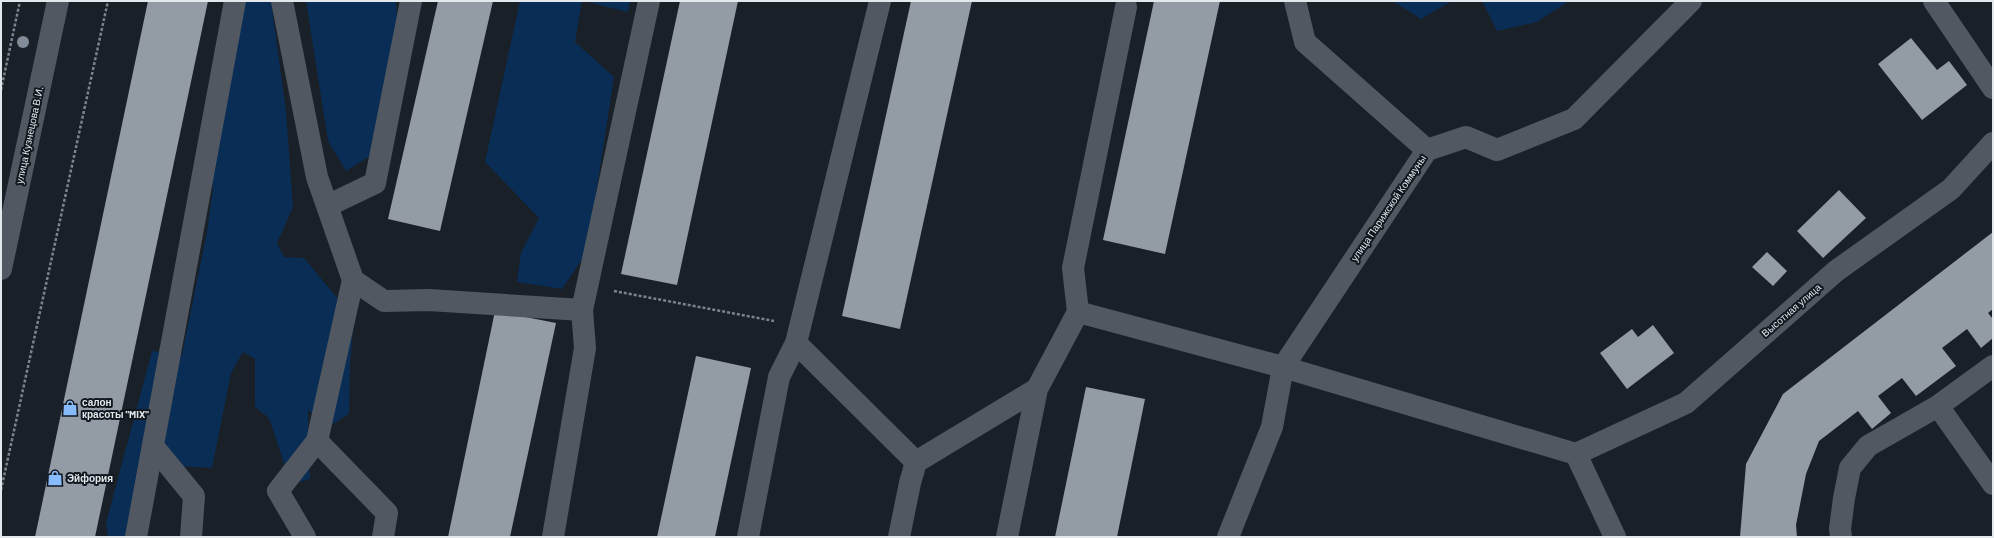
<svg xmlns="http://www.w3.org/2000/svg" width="1994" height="538" viewBox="0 0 1994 538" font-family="Barlow,sans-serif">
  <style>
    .green { fill: #092d55 }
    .building { fill: #939ba5 }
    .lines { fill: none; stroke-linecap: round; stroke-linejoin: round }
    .path { stroke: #7e838a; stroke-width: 2.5; stroke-dasharray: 3 2; stroke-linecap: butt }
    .minor { stroke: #515861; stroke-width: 22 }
    .tree { fill: #828c98 }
    .labels { text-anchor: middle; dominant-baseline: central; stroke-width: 4; stroke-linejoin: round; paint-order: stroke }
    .street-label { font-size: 10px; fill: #e3e8ed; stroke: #11171e }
    .poi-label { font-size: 10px; font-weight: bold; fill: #e3e8ed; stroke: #11171e; text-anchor: start }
  </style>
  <rect width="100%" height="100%" fill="#1a2028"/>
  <path class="green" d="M230,1H271L286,111L293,207L277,243L284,257L304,258L354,318L350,364L349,414L328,427L308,410L310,479L291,484L269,418L255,407V359L243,352L231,373L212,468L177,466L157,446L126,537H108L106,523L152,351L182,355L207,232L213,189L204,132Z
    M306,1H396L397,17L370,156L346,171L328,141Z
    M520,1H582L575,42L614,77L587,252L562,289L517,282L521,253L539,218L485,162Z
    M583,1H630L628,12Z
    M1393,1H1452L1421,19Z
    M1482,1H1569L1537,22L1497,31Z"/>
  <path class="building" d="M148,1H208L95,537H35Z
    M438,1H493L440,231L388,219Z
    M680,1H738L677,285L621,274Z
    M911,1H972L900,329L842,316Z
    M1154,1H1220L1165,254L1103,240Z
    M1911,38L1937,70L1949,61L1967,85L1922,120L1878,64Z
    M1839,190L1866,218L1823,258L1797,231Z
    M1993,232V309L1988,313L1993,319V338L1981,348L1967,329L1942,348L1956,366L1916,396L1902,378L1878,396L1891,413L1872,429L1858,411L1819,441L1806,474L1796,525L1797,537H1740L1746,464L1783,394Z
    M1767,252L1787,271L1773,286L1752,267Z
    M495,311L556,323L510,537H448Z
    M1653,325L1674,353L1627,389L1600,353L1632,329L1638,337Z
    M696,356L751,368L715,537H657Z
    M1086,387L1145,399L1117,537H1055Z"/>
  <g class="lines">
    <path class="path" d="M1,90L20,1
      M614,291L774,321
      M1,490L108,1"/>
    <path class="minor" d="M282,1L317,177L353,280L384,301L429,300L582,310
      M880,1L796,343L916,462L910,483L899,537
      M1295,1L1305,42L1427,150
      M1934,1L1993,88
      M327,206L375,183L411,1
      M1,269L58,1
      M1078,312L1283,367L1576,454L1615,537
      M1993,366L1938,406L1993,484
      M317,441L387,513L383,537
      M153,446L194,496L191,537
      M1576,454L1686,403L1836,271L1951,189L1993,143
      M916,462L1037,389
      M136,537L235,1
      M305,537L278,491L317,441L353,280
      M553,537L585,348L582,310L649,1
      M748,537L779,377L796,343
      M1007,537L1037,389L1078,312L1073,268L1126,7
      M1228,537L1272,427L1283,367L1427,150L1466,137L1497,150L1574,119L1691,1
      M1841,537L1840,529L1844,498L1850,468L1868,446L1938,406"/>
  </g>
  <circle class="tree" cx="23" cy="42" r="6"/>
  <defs>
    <symbol id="shop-bare" viewBox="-9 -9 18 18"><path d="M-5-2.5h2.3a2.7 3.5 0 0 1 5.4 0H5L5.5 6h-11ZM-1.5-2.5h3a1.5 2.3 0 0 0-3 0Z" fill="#87bbfb" stroke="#11171e" stroke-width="2.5" paint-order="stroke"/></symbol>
  </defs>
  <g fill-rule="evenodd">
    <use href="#shop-bare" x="59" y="397" width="22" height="22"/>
    <use href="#shop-bare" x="44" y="467" width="22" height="22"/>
  </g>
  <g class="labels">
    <g class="street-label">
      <text transform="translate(29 135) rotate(-78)">улица Кузнецова В.И.</text>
      <text transform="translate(1388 208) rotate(-56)">улица Парижской Коммуны</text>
      <text transform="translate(1791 310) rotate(-41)">Высотная улица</text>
    </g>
    <g class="poi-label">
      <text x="82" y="402">салон<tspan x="82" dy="12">красоты "MIX"</tspan></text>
      <text x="67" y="478">Эйфория</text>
    </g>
  </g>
  <rect width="1994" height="538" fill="none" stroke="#e3e8ed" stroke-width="4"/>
</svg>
